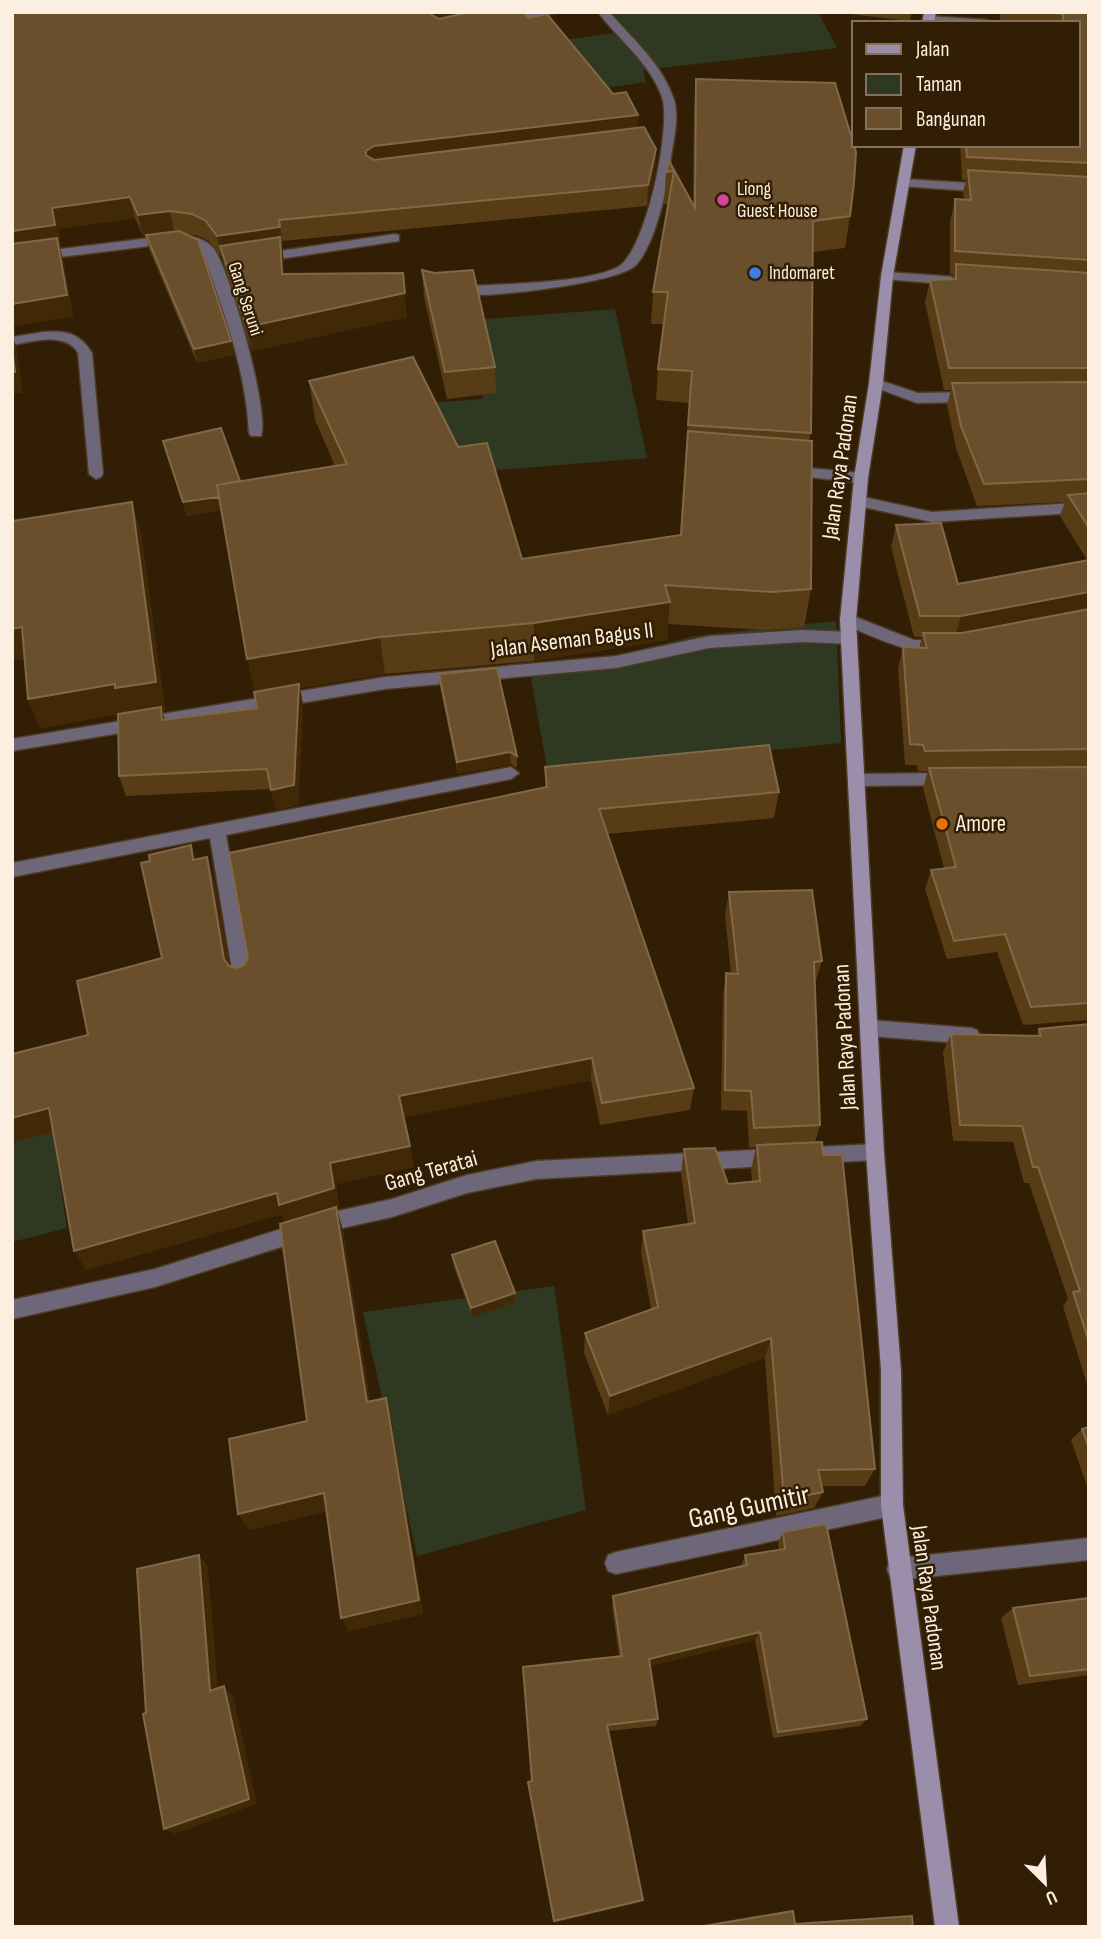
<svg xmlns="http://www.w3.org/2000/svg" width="1101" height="1939" viewBox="0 0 1101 1939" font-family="'Sofia Sans Condensed',sans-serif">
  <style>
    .green { fill: #2f3922 }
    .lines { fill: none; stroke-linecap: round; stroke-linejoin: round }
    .lane-casing { stroke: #4d3b24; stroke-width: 3 }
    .street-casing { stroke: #4d3b24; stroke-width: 3 }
    .secondary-casing { stroke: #4d3b24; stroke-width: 3 }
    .lane { fill: #6e6779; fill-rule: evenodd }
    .street { fill: #6e6779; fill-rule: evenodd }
    .secondary { fill: #9a8eab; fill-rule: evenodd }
    .wall { fill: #573c16 }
    .shaded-wall { fill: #412806 }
    .building { fill: #694f2c; stroke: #806848; stroke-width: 2 }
    .hotel-dot { fill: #d1479c; stroke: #311e05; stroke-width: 2.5 }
    .shop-dot { fill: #3f7fe0; stroke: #311e05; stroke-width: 2.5 }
    .food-dot { fill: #e8710a; stroke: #311e05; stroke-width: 2.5 }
    .labels { text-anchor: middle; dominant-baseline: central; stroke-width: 5; stroke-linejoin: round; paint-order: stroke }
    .far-poi-label { font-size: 19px; fill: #fcefe0; stroke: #311e05; text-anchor: start }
    .far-street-label { font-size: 19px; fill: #fcefe0; stroke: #311e05 }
    .street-label { font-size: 23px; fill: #fcefe0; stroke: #311e05 }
    .poi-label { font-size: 23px; fill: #fcefe0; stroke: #311e05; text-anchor: start }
    .near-street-label { font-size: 28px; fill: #fcefe0; stroke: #311e05 }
  </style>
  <rect width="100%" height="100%" fill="#311e05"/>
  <path class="green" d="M605,12H818L837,48L643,70L646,82L359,125L337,73L620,32Z
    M615,309L647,458L436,475L427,403L483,399L472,320Z
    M836,621L841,743L548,774L531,678L694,636Z
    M49,1107L67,1228L12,1242V1117Z
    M554,1286L586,1510L417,1556L363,1312Z"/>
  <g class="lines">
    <defs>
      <path id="lane" d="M788,466L861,473L868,478L861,483L783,474L781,471Z"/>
      <path id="street" d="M534,12H559L505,24L499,21Z
        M598,12H609C632,38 661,63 673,97C681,117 672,144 670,165C667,191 654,246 636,265C618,284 476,300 449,294V288L454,287C493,284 586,284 618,267C646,251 672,126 662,97C650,63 619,40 598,12Z
        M929,16L987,20L992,23L925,21L923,19Z
        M903,179L987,184L993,188L987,192L899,186V180Z
        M395,234L399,235V241L259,262L253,258L259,254Z
        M174,235C187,235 205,237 214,249C230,270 270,413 261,436H251L249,433C246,370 224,312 203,253C194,245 186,242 174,243L12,263V255Z
        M887,272L957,277L963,281L957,285L882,279L881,276Z
        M43,332C65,330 80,333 92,353L103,474L101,477L96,479L89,474L78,353C65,331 33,342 12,345V337Z
        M876,379L918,393L973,392L980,397L973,402L917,403L871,386V380Z
        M859,496L932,512L1089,502V512L932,522L854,505L852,501Z
        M848,614L914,640H941L949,646C933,667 863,632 843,624L840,620Z
        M803,630L849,632L857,638L849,644L803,642L709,648L616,668L385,689L12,751V739L385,677L616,656L709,636Z
        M511,767L519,773L511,779L226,835L252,982L249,987L243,989L237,987L234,982L210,838L12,877V863Z
        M948,773L956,779L948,785L857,786L849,780L857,774Z
        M870,1020L971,1028L977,1030L980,1036L977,1042L971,1044L870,1036L864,1033L861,1028L864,1023Z
        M875,1144L882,1146L884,1152L882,1158L875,1160L536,1179L467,1193L392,1217L338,1229L155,1287L12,1319V1300L155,1269L338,1211L392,1199L467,1175L536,1161Z
        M892,1494L899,1498L903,1505L899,1512L892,1516L616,1574L608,1571L605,1563L608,1555L616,1552Z
        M1089,1538V1560L898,1580L890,1577L887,1569L890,1561L898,1558Z"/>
      <path id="secondary" d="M924,12H936L934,23H922Z
        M904,145H916L893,276L883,383L868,478L856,620L884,1152L901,1371L903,1505L959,1927H935L881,1505V1371L866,1152L840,620L854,478L869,383L881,276Z"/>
    </defs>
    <use href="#lane" class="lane-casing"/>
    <use href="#street" class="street-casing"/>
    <use href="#secondary" class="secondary-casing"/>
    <use href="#lane" class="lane"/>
    <use href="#street" class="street"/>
    <use href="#secondary" class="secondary"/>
  </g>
  <path class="wall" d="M12,12L528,18L638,115L637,128L656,149L655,170L647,206L282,241L283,248H282L284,274L407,317L252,351L225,270L222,257H221L209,241L196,235L183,234L231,341L234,355L197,363L149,249L146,236H143L135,218L58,229L61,246H59L63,259L73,316L14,326L15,334L12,335L16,347L22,392L12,394Z
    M840,12H912L910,21L840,13Z
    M1000,12H1089V1020L1023,1025L997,952L947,959L925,889L931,870L944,868L923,788L928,771H918L917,765H905L898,668L903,647L919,648L922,637H914L891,547L896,525L958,584L1087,560L1060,516L1065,502L977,506L956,448L947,405L951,390H944L925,302L930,280L952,279L953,274H950V222L955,199L964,200L963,192L966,180H962L960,145H1078V23H1000Z
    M696,79L850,216L845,248L813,252L811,433L809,441L811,589L804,627L766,630L668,624L667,640L534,661L385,674L300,688L303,705L298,805L276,810L271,789L126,796L119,776L118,714L40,728L28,699L25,659L12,661V521L141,533L165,711H162L165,720L257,708L255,692L222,510L187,516L167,455L163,441L240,481L335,466L315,420L309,381L458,447L522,559L680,535L689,403L656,400L658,369L664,324H651L653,292L668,204H664L666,172L669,161L693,204L694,111Z
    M422,270L495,367L496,393L447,399L424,297Z
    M439,674L517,756V768L511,764L458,774L440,687Z
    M545,767L779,792L774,818L607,834L694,1088L690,1110L600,1125L591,1080L404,1117L414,1167L336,1184L339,1208L337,1209L343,1231L370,1401L386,1398L391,1417L423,1614L348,1631L327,1511L249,1530L307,1421L285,1223L282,1214L86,1270L53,1132L12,1143V1054L88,1035L162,958L150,861L191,845L196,860L215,883L229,965L237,968L244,965L545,787Z
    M729,892L822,961L815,983L820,1125L815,1142L823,1155L875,1469L865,1486H822L823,1492L814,1508L776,1516L765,1358L608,1415L584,1353L585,1333L651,1309L641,1253L643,1231L688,1224L681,1174L684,1149L728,1184L752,1182L751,1170L756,1147L749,1148L747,1111L721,1110L723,995L726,973H731L725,915Z
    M1089,1024V1391L1063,1306L1068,1299L1029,1183H1024L1013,1142L953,1141L943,1052L951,1034L1036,1036L1039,1029Z
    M452,1255L515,1302L472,1317L453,1264Z
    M1089,1427V1492L1071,1440L1082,1429Z
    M783,1532L867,1719L860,1726L773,1738L755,1640L650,1666L658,1719L656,1726L608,1731L641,1902L554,1923L529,1787L532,1781L619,1657L612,1605L613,1596L741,1566L745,1555L779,1550L778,1543Z
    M1089,1598V1675L1018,1685L1001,1618L1013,1608Z"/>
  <path class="shaded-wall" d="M430,12H510L432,33Z
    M638,115L637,136L369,172L366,151L374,146Z
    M656,149L655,170L647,206L648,185Z
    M130,197L135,218L58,229L61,246H59L63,259L73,316L14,326L15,334L12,335L16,347L22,392L12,394V231L52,208Z
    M170,211L174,232L143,236L138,215Z
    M279,220L283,248H282L284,261L285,298L220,246L222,257H221L217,236Z
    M405,293L407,317L252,351L247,327Z
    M231,341L234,355L197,363L194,349Z
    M244,493L247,506L187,516L183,502Z
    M132,502L141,533L165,711H162L167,728L124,713L40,728L28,699Z
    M1089,592L1088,611L955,637L961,616Z
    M670,602L667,640L534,661V623Z
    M22,627L34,657L12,661V629Z
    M380,637L385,674L300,688L303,705L298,805L276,810L271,790L256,696L247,659Z
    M510,752L511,764L458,774L457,762Z
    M191,845L199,870L193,860Z
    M207,857L215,883L231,982L224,959Z
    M592,1058L591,1080L403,1118L399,1096Z
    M49,1108L61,1130L12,1143V1118Z
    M410,1146L414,1167L336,1184L339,1208L337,1209L343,1231L373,1421L285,1225L282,1214L86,1270L74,1251L277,1193L330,1163Z
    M515,1293V1302L472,1317L471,1308Z
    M771,1338L765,1358L608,1415L610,1396Z
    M386,1398L391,1417L423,1614L348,1631L341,1618Z
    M324,1493L332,1510L249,1530L238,1514Z
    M199,1555L208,1567L219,1700L210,1691Z
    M760,1632L755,1640L647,1667L649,1659Z
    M224,1686L233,1695L257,1804L175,1834L164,1829Z
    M643,1900L641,1902L554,1923V1921Z"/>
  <path class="building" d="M12,12H430L432,15L439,19L470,12H524L528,18L547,14L613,94L626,92L638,115L374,146L366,151V155L374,160L644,127L656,149L648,185L279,220L280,227L217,236L205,220L192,214L170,211L138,215L130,197L52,208L55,225L12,231Z
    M1044,12H1089V163L967,157L966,145H1078V23H1063V14Z
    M696,79L835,83L856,152L854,183L850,216L813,221L811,433L688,425L692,371L658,369L668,292H653L674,171L666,172L669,161L695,208Z
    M968,170L1089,177V260L955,251V199L971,200Z
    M179,231L198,240L231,341L194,349L146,235Z
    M280,237L282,274L403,273L405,293L247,327L220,246Z
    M57,238L67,295L12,304V244Z
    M956,264L1089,273V368H949L930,280L956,279Z
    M422,270L435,273L473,270L495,367L445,372Z
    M12,348L15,372H12Z
    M413,357L458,447L487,443L522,559L681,535L688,431L812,441L811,589L772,592L665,585L670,602L534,623L380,637L247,659L217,485L347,464L309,381Z
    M1089,382V479L984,484L961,426L952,383Z
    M221,428L240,481L217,485L219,497L183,502L163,441Z
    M1089,493V528L1068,495Z
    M132,502L156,682L115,688V684L28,699L22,627L12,629V521Z
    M941,523L958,584L1089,560V592L961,616H920L896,525Z
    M1089,609V749L925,751L923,745L910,744L903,647L927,648L923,633H962Z
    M497,668L517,756L510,752L457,762L439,674Z
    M299,684L294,785L271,790L267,769L119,776L118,714L161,707L162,720L257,708L254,692Z
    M769,745L779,792L599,809L694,1088L602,1103L592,1058L399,1096L410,1146L330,1163L334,1188L279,1205L277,1193L74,1251L49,1108L12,1118V1054L88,1035L77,981L162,958L141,863L150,861L149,855L191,845L193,860L207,857L224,959L229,966L237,968L244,965L248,958L229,853L547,787L545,767Z
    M1089,767V1003L1031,1007L1005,934L954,941L931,870L956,867L929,768Z
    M812,890L822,961L814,962L820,1125L754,1128L751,1091L725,1090L726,973L738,974L729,892Z
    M1089,1024V1342L1073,1292L1080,1291L1038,1167H1033L1022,1126L960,1125L951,1034L1041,1036L1039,1029Z
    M822,1142L823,1155H842L875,1469L818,1470L823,1492L784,1500L771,1338L610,1396L585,1333L658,1307L643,1231L695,1223L684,1149L715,1148L728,1184L760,1181L757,1145Z
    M336,1207L367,1402L386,1398L419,1600L341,1618L324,1493L238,1514L229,1439L307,1421L280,1224Z
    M495,1241L515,1293L471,1308L452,1255Z
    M1089,1427V1448L1082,1429Z
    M826,1524L867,1719L778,1732L760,1632L649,1659L658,1719L607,1725L643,1900L554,1921L528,1782L532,1781L523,1667L622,1656L613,1596L747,1565L745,1555L785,1549L783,1532Z
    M199,1555L210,1691L224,1686L249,1799L164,1829L143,1714L146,1713L137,1569Z
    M1089,1598V1669L1030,1676L1013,1608Z
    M793,1911L795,1924L912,1916L913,1927H698Z"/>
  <circle class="hotel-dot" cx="723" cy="200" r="7"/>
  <circle class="shop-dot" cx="755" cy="273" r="7"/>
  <circle class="food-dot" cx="942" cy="824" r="7"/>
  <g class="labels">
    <g class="far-poi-label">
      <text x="737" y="189">Liong<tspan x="737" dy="22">Guest House</tspan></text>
      <text x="769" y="273">Indomaret</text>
    </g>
    <g class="far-street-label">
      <text transform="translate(245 299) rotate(72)">Gang Seruni</text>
    </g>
    <g class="street-label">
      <text transform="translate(840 467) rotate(-82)">Jalan Raya Padonan</text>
      <text transform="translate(572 640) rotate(-7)">Jalan Aseman Bagus II</text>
      <text transform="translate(845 1037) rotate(-93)">Jalan Raya Padonan</text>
      <text transform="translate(431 1171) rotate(-16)">Gang Teratai</text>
      <text transform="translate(929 1598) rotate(82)">Jalan Raya Padonan</text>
    </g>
    <g class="poi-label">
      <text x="956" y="824">Amore</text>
    </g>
    <g class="near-street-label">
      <text transform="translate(749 1507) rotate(-12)">Gang Gumitir</text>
    </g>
  </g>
  <rect width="1101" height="1939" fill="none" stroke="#fcefe0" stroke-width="28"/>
  <rect x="852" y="21" width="228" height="126" fill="#311e05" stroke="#82725d" stroke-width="2"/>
  <rect x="866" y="44" width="35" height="10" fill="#9a8eab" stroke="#82725d" stroke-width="2"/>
  <text x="916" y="56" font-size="21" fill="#fcefe0">Jalan</text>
  <rect x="866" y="74" width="35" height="21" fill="#2f3922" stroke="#82725d" stroke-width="2"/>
  <text x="916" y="91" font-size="21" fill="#fcefe0">Taman</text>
  <rect x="866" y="108" width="35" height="21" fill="#694f2c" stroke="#82725d" stroke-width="2"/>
  <text x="916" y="126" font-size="21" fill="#fcefe0">Bangunan</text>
  <g transform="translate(1045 1883) rotate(156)" stroke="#311e05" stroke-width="5" paint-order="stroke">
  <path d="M0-5L12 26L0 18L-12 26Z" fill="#fcefe0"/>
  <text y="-10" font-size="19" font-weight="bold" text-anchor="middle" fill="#fcefe0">U</text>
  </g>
</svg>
